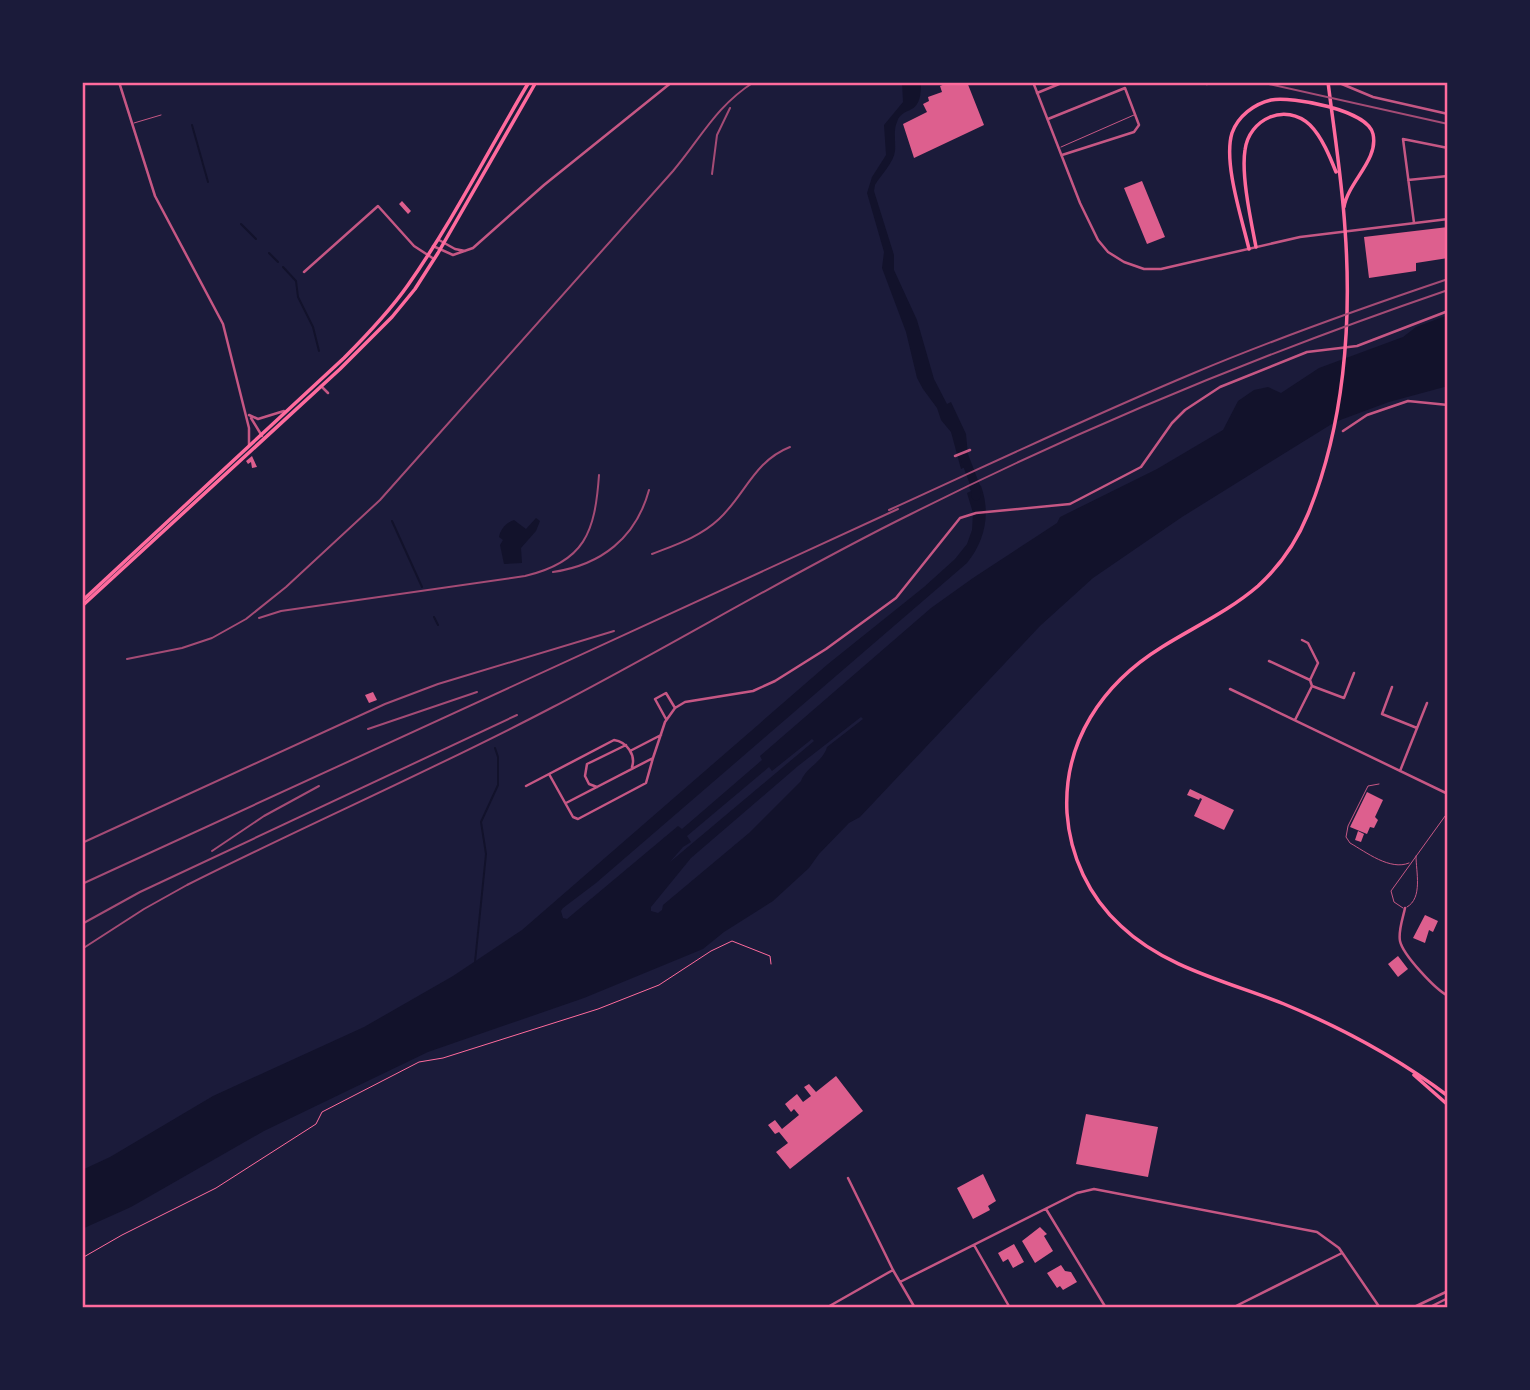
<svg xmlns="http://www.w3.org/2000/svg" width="1530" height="1390" viewBox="0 0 1530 1390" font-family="'Titillium Web',sans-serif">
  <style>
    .water { fill: #12122b; fill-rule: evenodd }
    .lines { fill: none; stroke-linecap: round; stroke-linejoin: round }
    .stream { stroke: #12122b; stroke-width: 2 }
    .river { stroke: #12122b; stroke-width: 9 }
    .building { fill: #dd5f8e }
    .path { stroke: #ff6b9d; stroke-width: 1 }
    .service { stroke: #c65784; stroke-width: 1 }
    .minor { stroke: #c65784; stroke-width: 2.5 }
    .tertiary { stroke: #c65784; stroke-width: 2.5 }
    .secondary { stroke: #ff6b9d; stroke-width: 3.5 }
    .primary { stroke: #ff6b9d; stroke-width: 3.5 }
    .rail { stroke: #a44b75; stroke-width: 2 }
    .neatline { fill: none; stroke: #ff6b9d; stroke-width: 2.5 }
  </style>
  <rect width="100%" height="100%" fill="#1b1b3a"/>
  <path class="water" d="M902,82H921C922,119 903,104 897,122C893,131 896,142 895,151C894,162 881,175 875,185L874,191L894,255V270L917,320L934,379L947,404L951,402L966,434L969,465L961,469L951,432L941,420L937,408L923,389L917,378L906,332L882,268L884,252L867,193L872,177L886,155L884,125L903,102Z
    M1448,315V386L1389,402L1335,422L1182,517L1093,578L1040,626L860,817L849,823L819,854L809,868L773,901L724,932L703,949L584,998L428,1052L264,1131L131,1207L82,1229V1170L110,1157L213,1096L364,1027L453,976L522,930L828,664L924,587L955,559L967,544L972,530L973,513L967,493L971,491L969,487L978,483L981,486C991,513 985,541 967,563L596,883L563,908L561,911L563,918L567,919L678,826L682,829L762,760L760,756L931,608L973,578L1057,523L1060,517L1157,469L1223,430L1238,401L1254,390L1268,387L1281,393L1319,368L1403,337L1416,327ZM861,717L863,719L827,747C823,762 806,767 801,781L749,833L663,905L662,910L658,913L651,911V907L691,858L798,766ZM812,739L814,741L670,862L683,847L691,842L687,836L769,767L772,771Z
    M536,518L540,521L536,531L521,548L522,563L504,564L500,545L503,540L499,537C500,529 507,522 514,520L526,529Z"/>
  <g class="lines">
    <path class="stream" d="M192,125L208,182
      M241,224L256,239
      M269,253L278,262
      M283,267L296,281L298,297L313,327L319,351
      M392,521L422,587
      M434,617L438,625
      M475,962L486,854L481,822L498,785V757L495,748"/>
    <path class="river" d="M964,456L975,485L976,496"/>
  </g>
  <path class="building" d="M950,82H967L984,125L914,158L903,124L927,112L923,104L929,101L928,97L942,92L940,86Z
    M1142,181L1165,237L1147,244L1124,188Z
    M402,201L411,211L408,214L399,204Z
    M1448,227V258L1416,263V271L1369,278L1364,237Z
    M252,456L257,467L252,468L251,462L248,464L246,461Z
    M373,692L377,700L369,703L365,695Z
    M1190,789L1234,810L1224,830L1194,816L1202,799L1200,798L1199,800L1187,795Z
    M1367,792L1383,800L1375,817L1378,820L1374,828L1370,827L1367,834L1350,827Z
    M1358,831L1364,834L1361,842L1355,840Z
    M1425,915L1438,921L1433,932L1429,930L1425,943L1413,938Z
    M1398,956L1408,969L1398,977L1388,964Z
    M836,1076L863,1111L790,1169L776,1152L788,1143L779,1132L775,1134L768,1125L775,1120L782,1129L799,1115L794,1109L791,1112L785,1104L797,1094L803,1102L811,1096L804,1087L809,1084L816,1092Z
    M1086,1114L1158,1127L1148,1177L1076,1164Z
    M983,1174L996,1201L988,1206L990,1210L973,1219L957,1188Z
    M1040,1227L1047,1234L1044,1236L1053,1251L1035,1263L1022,1241Z
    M1014,1244L1024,1262L1013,1268L1008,1259L1003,1262L998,1253Z
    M1061,1265L1065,1271L1071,1272L1077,1282L1063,1290L1060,1286L1057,1288L1047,1273Z"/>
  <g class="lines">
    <path class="path" d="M82,1258L122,1235L216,1188L316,1124L322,1112L419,1062L443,1058L598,1009L659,985L711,951L732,941L770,956L771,964"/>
    <path class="service" d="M134,123L161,115
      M1061,147L1134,115
      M1379,784L1368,786L1348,826L1346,837L1350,843C1366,852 1390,871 1409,863
      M1407,907C1423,898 1416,872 1416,856
      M1403,908L1394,902L1391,891L1448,812"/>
    <path class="minor" d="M1200,82L1207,84
      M1337,82L1373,97L1448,114
      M1037,93L1064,82
      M1048,119L1125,88L1139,125L1134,132L1062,155
      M1408,180L1448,176
      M1414,223L1403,139L1448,148
      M439,240L455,249L465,251
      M433,246L453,255L473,248L544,185L672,82
      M304,272L378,206L414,246L434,259
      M321,386L328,393
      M1343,431L1367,415L1408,401L1448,405
      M955,456L970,450
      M1269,661L1310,680
      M1312,686L1344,698L1354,673
      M1392,687L1382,714L1417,728
      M1230,689L1448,794
      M666,719L655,699L666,693L675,708
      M1295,720L1312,686L1310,680L1318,663L1308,643L1302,640
      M630,751L661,735
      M632,767C636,755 627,742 614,740L549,774L573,817L578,819L646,783L653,758
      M1400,771L1427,703
      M526,786L549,774
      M597,787L589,784L585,776L587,764L626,745
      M566,803L653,758L665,722L675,708L685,702L753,691L775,681L826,649L896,598L960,518L976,513L1070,504L1141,467L1172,423L1185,410L1220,387L1307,352L1357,346L1448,311
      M1405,908C1403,918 1398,931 1400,941C1403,955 1435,989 1448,996
      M848,1178L893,1270L915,1308
      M1046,1209L1106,1308
      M974,1245L1010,1308
      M900,1282L1077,1193L1094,1189L1317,1232L1339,1248L1380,1308
      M826,1308L893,1270
      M1232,1308L1342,1253"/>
    <path class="tertiary" d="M119,82L155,196L223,324L249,428V445
      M1033,82L1080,203L1098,240L1108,252L1124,262L1144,269H1161L1300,237L1448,219
      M249,415L258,419L284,411
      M251,418L262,436
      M1412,1308L1448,1291
      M1428,1308L1448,1298"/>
    <path class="secondary" d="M1328,82C1334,131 1342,180 1345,229C1352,324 1344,426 1308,514C1297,541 1280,566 1258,586C1229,611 1194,627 1162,647C1102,684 1063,742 1067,813C1070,856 1089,897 1121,926C1165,968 1229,982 1284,1004C1342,1028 1398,1058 1448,1096
      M1256,247C1251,221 1241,175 1245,150C1249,119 1285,102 1310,125C1322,137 1330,157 1336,172
      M1249,249C1242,219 1223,162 1232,133C1238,116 1254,104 1271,100C1292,96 1368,110 1373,134C1379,160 1348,182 1344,207
      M1414,1075L1448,1105"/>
    <path class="primary" d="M82,601L344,358C367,335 389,312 408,285C453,221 489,149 529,82
      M82,606L340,369L392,317L415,289L438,253L536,82"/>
    <path class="rail" d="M1260,82L1448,124
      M712,174L717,135L730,108
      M889,510C990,464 1091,416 1194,373C1277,338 1362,308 1448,279
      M652,554C675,545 700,537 719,519C745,495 754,461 790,447
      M553,572C601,565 636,538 649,490
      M259,618L281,611L525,576C585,562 595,532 599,475
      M127,659L182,648L212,638L246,619L286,587L380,500L673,171C701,138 716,106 754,82
      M368,729L477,692
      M82,843L385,704L438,684L614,631
      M212,851L264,816L319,786
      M82,884L898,509
      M82,924L140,892L517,715
      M82,949L144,909L187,885C308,824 433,770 553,707C673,645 789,574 911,514C1084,427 1264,353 1448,290"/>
  </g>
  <rect width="1530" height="1390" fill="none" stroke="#1b1b3a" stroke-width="168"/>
  <rect x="84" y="84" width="1362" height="1222" class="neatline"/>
</svg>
